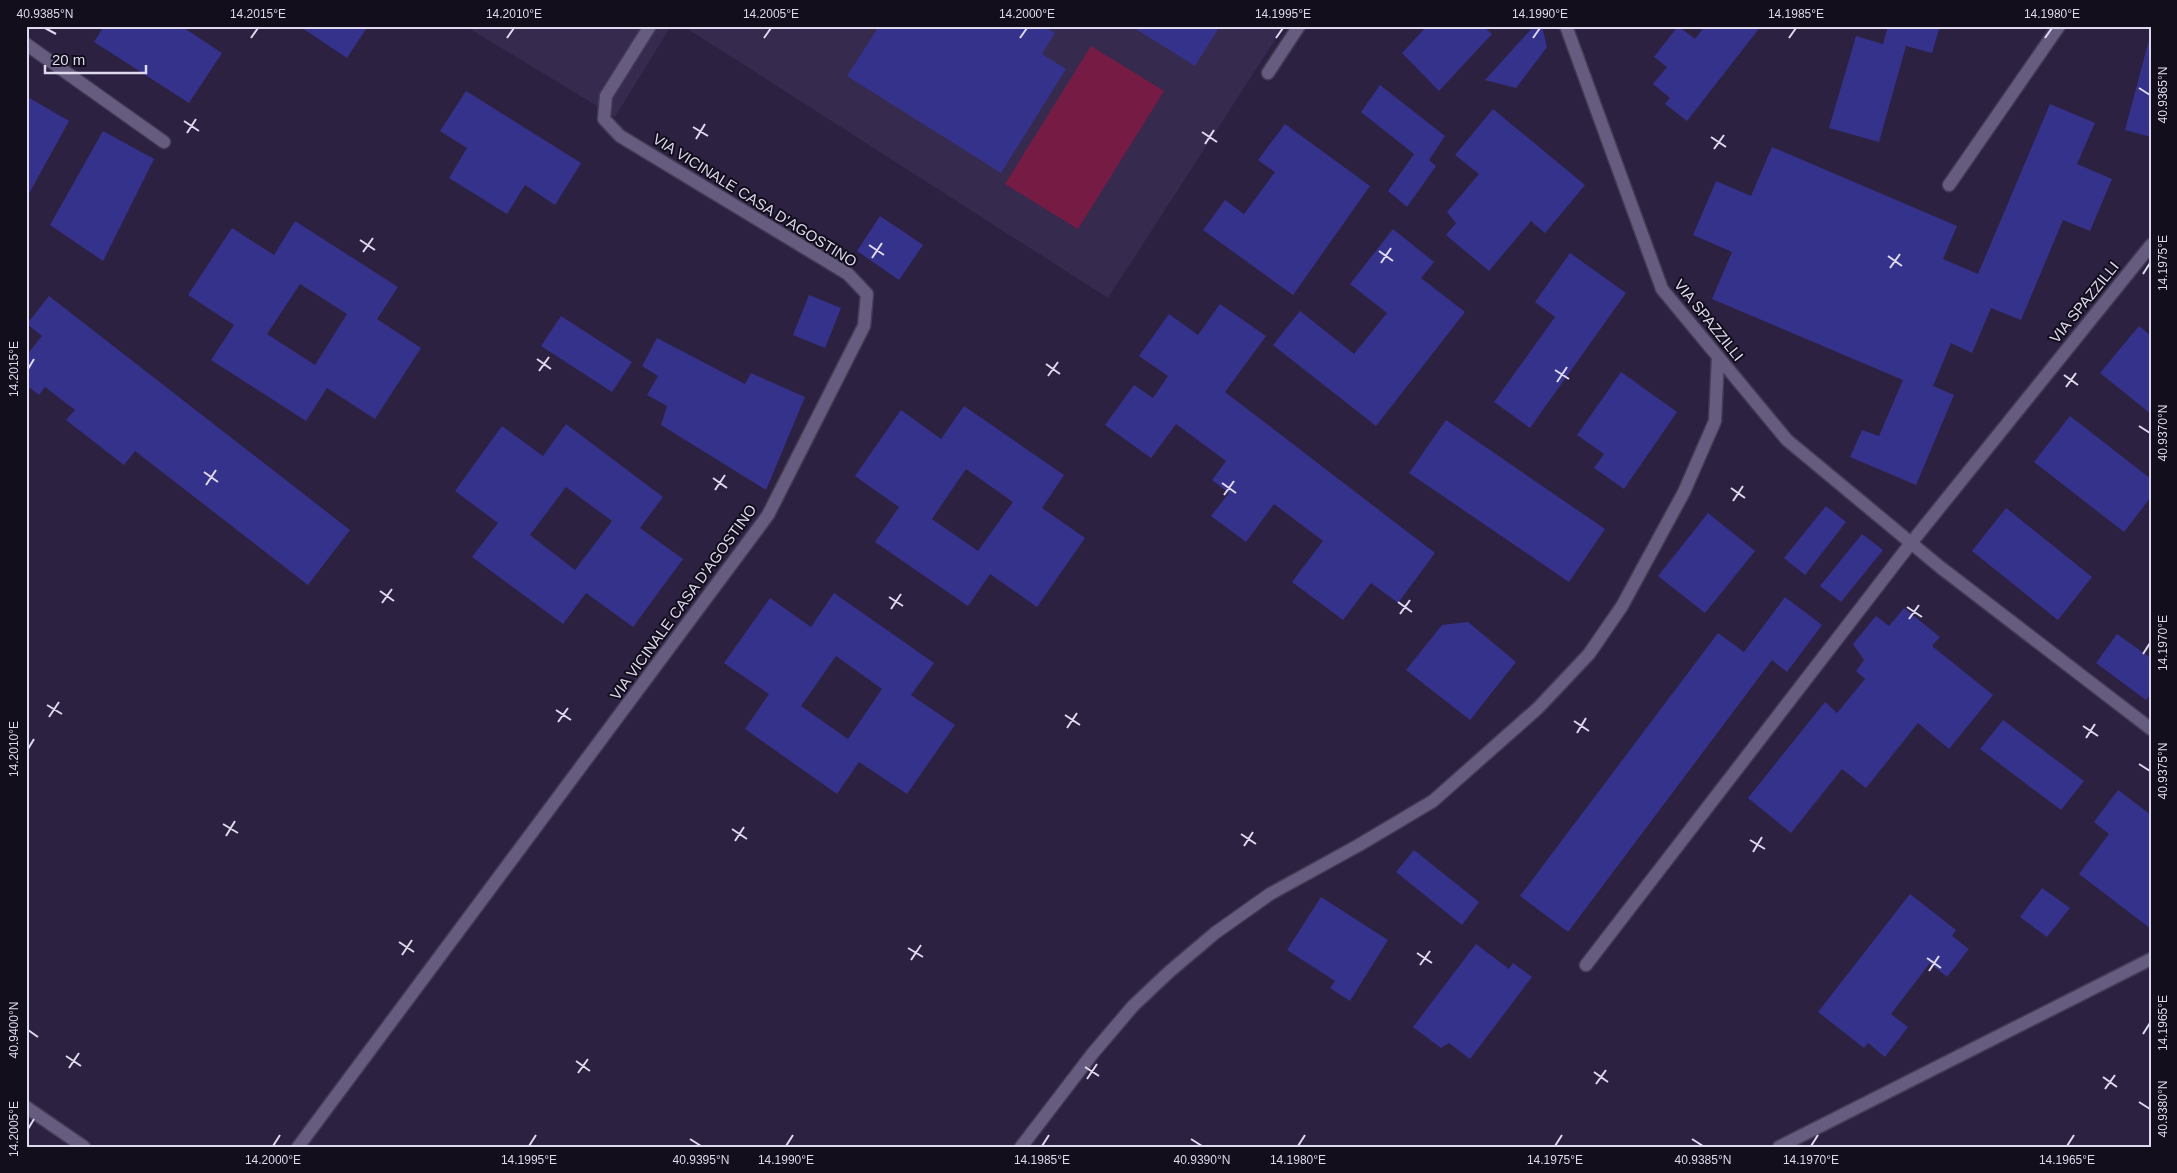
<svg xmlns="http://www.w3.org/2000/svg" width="2177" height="1173" viewBox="0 0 2177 1173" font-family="Arial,sans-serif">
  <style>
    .built { fill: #362a4f }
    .green { fill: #761c44 }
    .building { fill: #35328b; fill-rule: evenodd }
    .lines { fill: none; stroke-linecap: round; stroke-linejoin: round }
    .service-casing { stroke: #453b56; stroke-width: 15 }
    .minor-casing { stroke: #453b56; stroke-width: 15 }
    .service { stroke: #665c7f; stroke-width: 12 }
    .minor { stroke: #665c7f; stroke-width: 12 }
    .ticks { fill: none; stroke: #dfd9ee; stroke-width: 2 }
    .labels { text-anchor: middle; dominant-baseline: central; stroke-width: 4; stroke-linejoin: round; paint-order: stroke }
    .street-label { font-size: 15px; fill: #dfd9ee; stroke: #120e1c }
    .neatline { fill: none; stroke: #dfd9ee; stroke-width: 2 }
    .ticks-label { font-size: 12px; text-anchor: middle; fill: #dfd9ee }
  </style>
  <rect width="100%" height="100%" fill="#2c2140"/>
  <path class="built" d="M465,26H671L615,117Z
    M683,26H1284L1108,298Z"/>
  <path class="green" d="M1091,46L1164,91L1078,229L1005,184Z"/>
  <path class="building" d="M104,26H181L222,53L189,103L94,42Z
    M299,26H368L347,58Z
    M879,26H1044L1055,33L1042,54L1066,69L1001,173L847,76Z
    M1131,26H1220L1195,66Z
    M1427,26H1483L1492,34L1439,91L1402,53Z
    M1534,26H1542L1547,47L1516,88L1485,80Z
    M1678,26L1695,39L1705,26H1761L1687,121L1665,104L1670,98L1653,84L1667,67L1654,57Z
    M1888,26H1940L1932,53L1906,46L1879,142L1829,128L1856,36L1883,44Z
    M2150,36H2151V137L2125,130Z
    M1380,85L1445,136L1429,160L1436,166L1407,207L1388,191L1414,154L1361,112Z
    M466,91L581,163L555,205L525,185L507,214L449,178L467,148L440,131Z
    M26,96L69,121L26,199Z
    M2050,104L2095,123L2077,164L2112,179L2090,231L2063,220L2021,320L1991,308L1972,353L1951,343L1933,386L1954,395L1916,485L1850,457L1862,430L1879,436L1903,380L1712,299L1732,252L1693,235L1716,181L1751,196L1772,147L1957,226L1943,259L1978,274Z
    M1493,109L1585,185L1545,233L1531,221L1489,271L1446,235L1456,223L1447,212L1479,174L1455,155Z
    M1285,124L1370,186L1293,295L1203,230L1225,200L1244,214L1275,172L1258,160Z
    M103,131L154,159L103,261L50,225Z
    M880,216L923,245L899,280L857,251Z
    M295,221L398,287L377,319L421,348L375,419L327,388L306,421L211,360L234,325L188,295L232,228L274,255ZM300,284L347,314L315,365L267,334Z
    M1393,229L1434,262L1421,278L1465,312L1376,426L1273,345L1300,311L1354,354L1387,313L1350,284Z
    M1570,253L1626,293L1530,428L1494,402L1555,317L1535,302Z
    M809,295L841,308L825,348L793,335Z
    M49,296L350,530L308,585L135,451L124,465L66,420L75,410L45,387L39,395L26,385V356L42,336L27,324Z
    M1220,304L1266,336L1225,392L1435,553L1398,603L1371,583L1343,620L1292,582L1323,541L1274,504L1246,542L1211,516L1229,493L1212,480L1226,461L1176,424L1151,458L1105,425L1134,385L1153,398L1168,376L1139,356L1169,314L1198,335Z
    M561,316L632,362L612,392L541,346Z
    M2139,326L2151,336V414L2100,373Z
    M657,338L745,384L751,373L805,397L766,490L661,425L667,406L647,395L658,376L642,366Z
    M1621,372L1677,412L1624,489L1594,468L1604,454L1577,435Z
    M964,406L1064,475L1042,508L1085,538L1037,607L990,574L968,606L875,542L899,507L855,476L901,410L941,439ZM966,469L1013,502L978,551L932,519Z
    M2070,416L2151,479V497L2124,532L2034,462Z
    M1446,420L1605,529L1569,582L1409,473Z
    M566,424L663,497L640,528L683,559L633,627L586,593L563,624L472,557L498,523L455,491L502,426L543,456ZM566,487L612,521L575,570L530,535Z
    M1826,506L1846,522L1805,575L1784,558Z
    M2006,508L2092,577L2058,620L1972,551Z
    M1708,513L1755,551L1705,613L1658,576Z
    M1862,534L1883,550L1841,602L1820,586Z
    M834,593L934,663L911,695L955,725L907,794L859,762L837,794L745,729L769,694L724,663L770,598L811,627ZM836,656L882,689L848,739L801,706Z
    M1785,597L1822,625L1787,672L1772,660L1568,932L1520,896L1718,633L1744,652Z
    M1904,608L1940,637L1932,646L1993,695L1949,749L1918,723L1866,788L1842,769L1791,833L1748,798L1825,702L1837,713L1865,679L1856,671L1864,660L1853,644L1876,616L1889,626Z
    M1468,622L1516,662L1470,720L1406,670L1442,625Z
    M2117,634L2151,658V694L2146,700L2096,663Z
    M2003,720L2084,781L2061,810L1980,749Z
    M2118,790L2151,815V929L2079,874L2109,834L2094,822Z
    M1414,850L1479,902L1462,925L1396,872Z
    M2042,888L2070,908L2047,937L2020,917Z
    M1910,894L1956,930L1952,936L1969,949L1947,977L1930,963L1891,1014L1908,1027L1885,1057L1868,1043L1864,1048L1818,1012Z
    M1321,897L1388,940L1350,1001L1330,988L1335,981L1287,950Z
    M1476,944L1509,969L1513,963L1532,977L1470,1059L1449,1043L1441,1048L1413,1027Z"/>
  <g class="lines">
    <defs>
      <path id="service" d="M1268,73L1299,26"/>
      <path id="minor" d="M1566,26L1662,289L1787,440L1940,567L2151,729
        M26,44L164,142
        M1949,185L2059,26
        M1586,965L1911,543L2151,245
        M26,1107L84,1147
        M298,1147L768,515L864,326L867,294L848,274L620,136L604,119L606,96L650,26
        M1021,1147L1093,1053L1133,1006L1169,972L1215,933L1270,894L1359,845L1433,801L1538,708L1589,654L1622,606L1684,492L1715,421L1718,357
        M1779,1147L2151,959"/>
    </defs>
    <use href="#service" class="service-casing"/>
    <use href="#minor" class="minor-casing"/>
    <use href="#service" class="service"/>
    <use href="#minor" class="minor"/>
  </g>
  <path class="ticks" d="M45,28L56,34M251,38L258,28M507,38L514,28M764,38L771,28M1020,38L1027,28M1276,38L1283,28M1533,38L1540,28M1789,38L1796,28M2045,38L2052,28M2139,88L2150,95M184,121L199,131M693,127L708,136M1202,132L1217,142M187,133L196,119M1711,137L1726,147M696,139L705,124M1205,144L1214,130M1714,149L1724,135M360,240L375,250M869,245L884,255M1379,251L1393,261M363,252L373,238M1888,256L1902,266M872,258L882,243M1381,263L1391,248M1890,268L1900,254M2143,274L2150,263M537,359L551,369M1046,364L1060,374M28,369L34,359M1555,370L1569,379M539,371L549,357M2064,375L2078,385M1048,376L1058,362M1557,382L1567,367M2066,387L2076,373M2139,426L2150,433M204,472L218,482M713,478L727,488M1222,483L1236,493M206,485L216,470M1731,488L1745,498M715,490L725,475M1224,495L1234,481M1733,501L1743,486M380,591L394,601M889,597L903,606M1398,602L1412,612M382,603L392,589M1907,607L1922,617M891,609L901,594M1400,614L1410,600M1909,619L1919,605M2143,654L2150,643M47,705L62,714M556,710L571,720M1065,715L1080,725M49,717L59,702M1574,721L1589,731M558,722L568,708M2083,726L2098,736M1067,728L1077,713M1577,733L1586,718M2086,738L2095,724M28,749L34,739M2139,764L2150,771M223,824L238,833M732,829L747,839M1241,834L1256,844M226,836L235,821M1750,840L1765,849M735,841L744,827M1244,846L1253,832M1753,852L1762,837M399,942L414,952M908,948L923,957M1417,953L1432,963M402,955L412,940M1927,958L1941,968M911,960L921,945M1420,965L1430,951M1929,971L1939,956M28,1030L38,1037M2143,1034L2150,1023M66,1056L81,1066M576,1061L590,1071M1085,1067L1099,1076M69,1068L79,1053M1594,1072L1608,1082M578,1073L588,1059M2103,1077L2117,1087M1087,1079L1097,1064M1596,1084L1606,1070M2105,1089L2115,1075M2139,1102L2150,1109M28,1129L34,1119M690,1139L701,1146M1191,1139L1202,1146M1692,1139L1703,1146M273,1146L280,1135M529,1146L536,1135M786,1146L793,1135M1042,1146L1049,1135M1298,1146L1305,1135M1555,1146L1562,1135M1811,1146L1818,1135M2067,1146L2074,1135"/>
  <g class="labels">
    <g class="street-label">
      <text transform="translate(755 200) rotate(32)">VIA VICINALE CASA D'AGOSTINO</text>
      <text transform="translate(2084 302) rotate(-51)">VIA SPAZZILLI</text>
      <text transform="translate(1709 320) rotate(51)">VIA SPAZZILLI</text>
      <text transform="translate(683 602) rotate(-54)">VIA VICINALE CASA D'AGOSTINO</text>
    </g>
  </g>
  <rect width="2177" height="1173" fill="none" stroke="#120e1c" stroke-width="55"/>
  <path d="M45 65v8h101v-8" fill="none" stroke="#dfd9ee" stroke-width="2.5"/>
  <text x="52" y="65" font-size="15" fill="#dfd9ee" stroke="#120e1c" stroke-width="4" paint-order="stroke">20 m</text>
  <rect x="28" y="28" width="2122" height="1118" class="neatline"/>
  <g class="ticks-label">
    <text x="45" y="18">40.9385°N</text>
    <text x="258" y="18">14.2015°E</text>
    <text x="514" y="18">14.2010°E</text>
    <text x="771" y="18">14.2005°E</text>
    <text x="1027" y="18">14.2000°E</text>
    <text x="1283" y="18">14.1995°E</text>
    <text x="1540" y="18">14.1990°E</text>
    <text x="1796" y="18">14.1985°E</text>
    <text x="2052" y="18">14.1980°E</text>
    <text transform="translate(2163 95) rotate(-90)" y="4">40.9365°N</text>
    <text transform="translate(2163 263) rotate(-90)" y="4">14.1975°E</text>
    <text transform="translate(14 369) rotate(-90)" y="4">14.2015°E</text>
    <text transform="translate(2163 433) rotate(-90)" y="4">40.9370°N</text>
    <text transform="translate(2163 643) rotate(-90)" y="4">14.1970°E</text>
    <text transform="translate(14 749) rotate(-90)" y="4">14.2010°E</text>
    <text transform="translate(2163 771) rotate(-90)" y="4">40.9375°N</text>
    <text transform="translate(2163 1023) rotate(-90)" y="4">14.1965°E</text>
    <text transform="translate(14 1030) rotate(-90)" y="4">40.9400°N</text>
    <text transform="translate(2163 1109) rotate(-90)" y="4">40.9380°N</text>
    <text transform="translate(14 1129) rotate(-90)" y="4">14.2005°E</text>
    <text x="273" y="1164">14.2000°E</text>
    <text x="529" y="1164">14.1995°E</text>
    <text x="701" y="1164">40.9395°N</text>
    <text x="786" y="1164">14.1990°E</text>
    <text x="1042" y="1164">14.1985°E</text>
    <text x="1202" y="1164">40.9390°N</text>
    <text x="1298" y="1164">14.1980°E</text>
    <text x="1555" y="1164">14.1975°E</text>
    <text x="1703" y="1164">40.9385°N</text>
    <text x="1811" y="1164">14.1970°E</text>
    <text x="2067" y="1164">14.1965°E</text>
  </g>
</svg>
